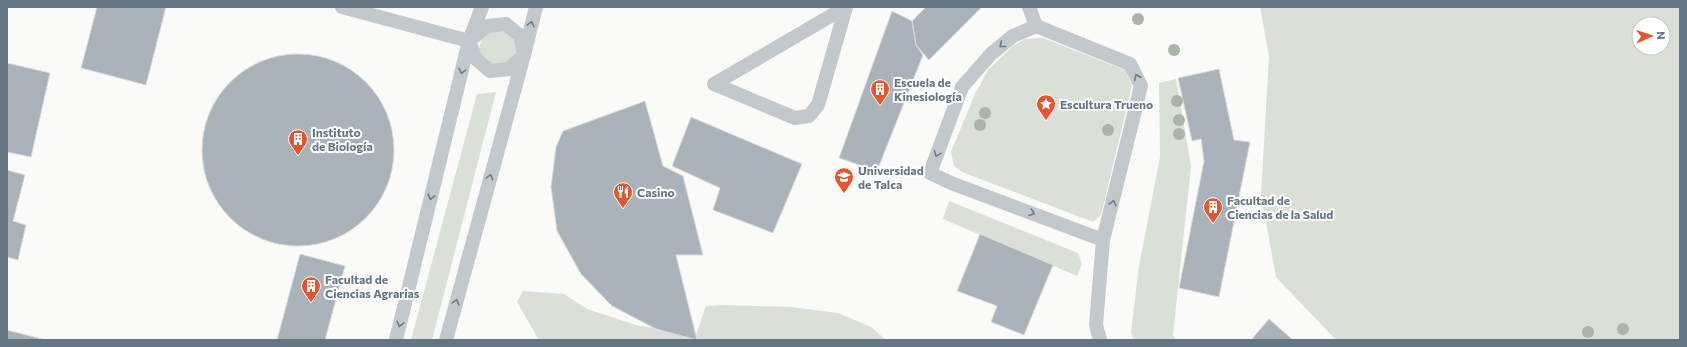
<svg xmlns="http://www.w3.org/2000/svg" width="1687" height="347" viewBox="0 0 1687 347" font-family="Commissioner,sans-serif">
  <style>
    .green { fill: #dadfd7; fill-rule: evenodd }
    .building { fill: #aab3b9; stroke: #dcdcda }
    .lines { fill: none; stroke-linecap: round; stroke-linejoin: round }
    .lane { stroke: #c3c8cc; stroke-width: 14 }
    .tree { fill: #aab4a7 }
    .oneway { stroke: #6a7a87 }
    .labels { text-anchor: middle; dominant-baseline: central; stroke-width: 4; stroke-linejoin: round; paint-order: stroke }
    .poi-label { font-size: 12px; font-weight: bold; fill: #657683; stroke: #fff; text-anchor: start }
  </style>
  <rect width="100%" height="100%" fill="#fafaf8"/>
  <path class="green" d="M1260,7H1680V340H1336L1276,277L1261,195L1269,56ZM1639,24H1663V48H1639Z
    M494,29L511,33L518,50L513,61L495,67L484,60L479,48L483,36Z
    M1043,38L1125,70L1132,86L1101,215L1093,222L962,172L954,166L951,152L975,94L988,70L1013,46L1025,39Z
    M1176,79L1191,166L1173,335L1175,340H1134L1131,333L1139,266L1160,157L1159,83Z
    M496,92L432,340H411L477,94Z
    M949,201L1078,253L1082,264L1077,276L943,219Z
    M523,291L564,294L587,309L636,325L696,335L706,306L724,305L791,307L838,313L871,327L886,340H539L517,302Z"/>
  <path class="building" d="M97,7H166L146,85L81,68Z
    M926,7H982L929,60L916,45L912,21Z
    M892,11L912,21L916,45L923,55L877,171L839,158Z
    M202 150a96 96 0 1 1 192 0a96 96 0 1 1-192 0Z
    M7,63L50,73L31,157L7,152Z
    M1219,69L1234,140L1250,142L1219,297L1179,288L1204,161L1201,139L1192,141L1178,78Z
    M645,101L663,166L683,176L703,255H676L697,340L656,329L612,306L581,274L557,231L551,187L556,147L563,131Z
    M691,117L802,164L773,233L713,210L720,188L672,166Z
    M7,170L25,175L13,221L26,225L18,260L7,257Z
    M980,234L1053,265L1024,335L991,322L997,306L957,291Z
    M300,254L345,266L325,340H277Z
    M1269,319L1293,340H1251Z
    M7,330L46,340H7Z"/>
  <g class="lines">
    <path class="lane" d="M342,7L469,41
      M1029,7L1036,26
      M506,24L520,36L524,55L509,69L490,71L476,59L469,41L487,26Z
      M714,84L795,118L809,116L818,105L846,7
      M714,84L846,7
      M396,340L469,41L482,7
      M446,340L524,55L536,7
      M1100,340L1096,325L1103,240L1141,86L1130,64L1036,26L1013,36L991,54L962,87L930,173L951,183L1103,240"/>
  </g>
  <g class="tree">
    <circle cx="1138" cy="19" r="6"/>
    <circle cx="1174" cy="50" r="6"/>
    <circle cx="1177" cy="101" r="6"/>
    <circle cx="985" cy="113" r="6"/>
    <circle cx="1179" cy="120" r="6"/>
    <circle cx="980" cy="125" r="6"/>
    <circle cx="1108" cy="130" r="6"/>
    <circle cx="1179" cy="134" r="6"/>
    <circle cx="1623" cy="329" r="6"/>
    <circle cx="1588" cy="332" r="6"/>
  </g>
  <defs><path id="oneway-chevron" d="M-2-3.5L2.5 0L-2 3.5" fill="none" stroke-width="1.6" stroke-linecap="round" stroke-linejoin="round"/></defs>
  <g class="oneway">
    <use href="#oneway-chevron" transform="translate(531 24) rotate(-76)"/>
    <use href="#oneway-chevron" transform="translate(1002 45) rotate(141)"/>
    <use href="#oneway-chevron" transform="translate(462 71) rotate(104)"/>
    <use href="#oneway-chevron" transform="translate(1137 77) rotate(-116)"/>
    <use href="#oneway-chevron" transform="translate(937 154) rotate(111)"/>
    <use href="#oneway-chevron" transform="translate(490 177) rotate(-75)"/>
    <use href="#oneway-chevron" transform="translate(431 197) rotate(104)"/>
    <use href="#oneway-chevron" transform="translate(1113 203) rotate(-76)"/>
    <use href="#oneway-chevron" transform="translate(1032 213) rotate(20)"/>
    <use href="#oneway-chevron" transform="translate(456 302) rotate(-75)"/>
    <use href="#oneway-chevron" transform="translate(400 324) rotate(104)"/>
  </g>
  <defs>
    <symbol id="building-pin" viewBox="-11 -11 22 30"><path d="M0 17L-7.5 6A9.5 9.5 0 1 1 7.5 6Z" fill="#e4572e" stroke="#fff"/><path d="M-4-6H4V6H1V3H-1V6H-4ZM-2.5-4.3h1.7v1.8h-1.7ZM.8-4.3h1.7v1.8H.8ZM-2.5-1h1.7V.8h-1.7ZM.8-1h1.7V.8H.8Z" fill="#fff"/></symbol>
    <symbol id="sight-pin" viewBox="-11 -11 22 30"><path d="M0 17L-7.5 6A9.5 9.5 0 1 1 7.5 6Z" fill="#e4572e" stroke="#fff"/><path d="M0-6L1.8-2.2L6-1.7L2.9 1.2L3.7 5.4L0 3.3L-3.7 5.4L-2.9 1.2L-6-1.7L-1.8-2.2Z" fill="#fff"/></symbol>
    <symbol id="university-pin" viewBox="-11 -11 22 30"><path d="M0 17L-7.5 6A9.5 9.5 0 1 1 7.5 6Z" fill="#e4572e" stroke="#fff"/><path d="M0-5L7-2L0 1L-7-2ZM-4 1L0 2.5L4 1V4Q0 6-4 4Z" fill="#fff"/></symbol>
    <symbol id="restaurant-pin" viewBox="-11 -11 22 30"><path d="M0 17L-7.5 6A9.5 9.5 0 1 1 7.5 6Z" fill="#e4572e" stroke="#fff"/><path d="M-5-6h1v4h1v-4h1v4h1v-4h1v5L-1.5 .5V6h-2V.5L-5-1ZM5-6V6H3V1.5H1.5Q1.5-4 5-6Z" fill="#fff"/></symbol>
  </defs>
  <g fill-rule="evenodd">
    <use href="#building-pin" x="869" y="78" width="22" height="30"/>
    <use href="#sight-pin" x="1035" y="93" width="22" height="30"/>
    <use href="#building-pin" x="287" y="128" width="22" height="30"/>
    <use href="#university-pin" x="833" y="166" width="22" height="30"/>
    <use href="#restaurant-pin" x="612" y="181" width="22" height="30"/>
    <use href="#building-pin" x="1202" y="196" width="22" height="30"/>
    <use href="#building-pin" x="300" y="275" width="22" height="30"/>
  </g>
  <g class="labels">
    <g class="poi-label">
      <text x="894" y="82">Escuela de<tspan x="894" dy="14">Kinesiología</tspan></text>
      <text x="1060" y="104">Escultura Trueno</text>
      <text x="312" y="132">Instituto<tspan x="312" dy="14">de Biología</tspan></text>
      <text x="858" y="170">Universidad<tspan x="858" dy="14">de Talca</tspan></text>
      <text x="637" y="192">Casino</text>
      <text x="1227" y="200">Facultad de<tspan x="1227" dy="14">Ciencias de la Salud</tspan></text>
      <text x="325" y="279">Facultad de<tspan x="325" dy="14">Ciencias Agrarias</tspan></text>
    </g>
  </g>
  <rect width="1687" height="347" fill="none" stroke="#657683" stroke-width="16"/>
  <g transform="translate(1651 36) rotate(87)"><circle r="19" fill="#ffffff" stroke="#c1c8cd"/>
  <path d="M0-3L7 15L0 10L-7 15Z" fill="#e4572e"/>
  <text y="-6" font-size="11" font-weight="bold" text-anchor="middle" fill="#657683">N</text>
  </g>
</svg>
